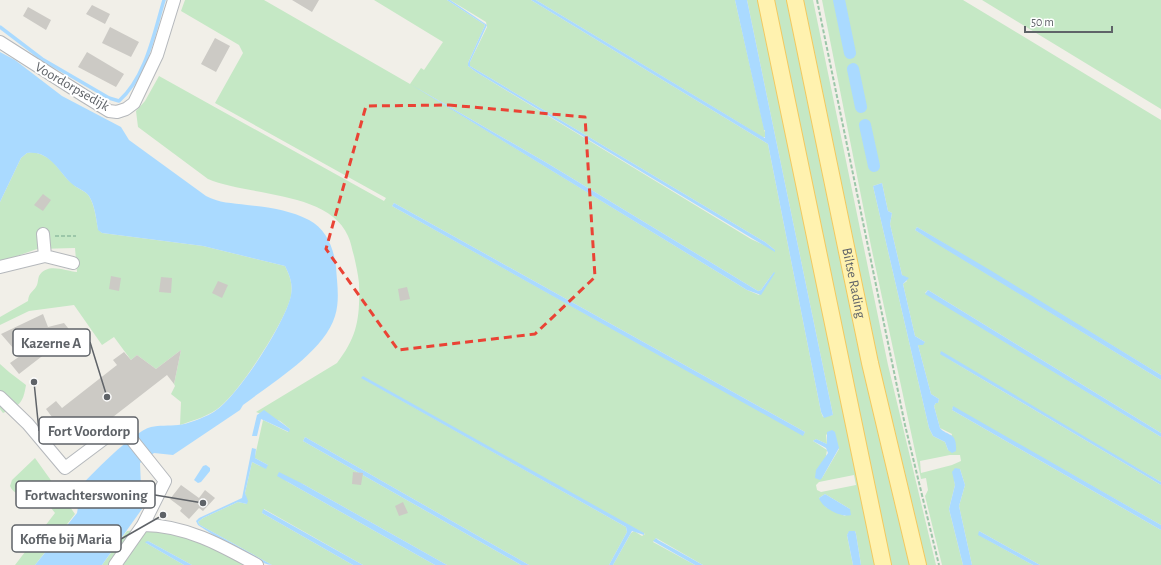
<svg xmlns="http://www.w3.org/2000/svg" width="1161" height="565" viewBox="0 0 1161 565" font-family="'Alegreya Sans',sans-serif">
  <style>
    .green { fill: #c5e8c5; fill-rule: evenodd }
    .water { fill: #aadaff }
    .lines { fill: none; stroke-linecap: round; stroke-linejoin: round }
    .stream { stroke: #aadaff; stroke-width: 3.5 }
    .canal { stroke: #aadaff; stroke-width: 12 }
    .building { fill: #cccac5 }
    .minor-casing { stroke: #b5b8bc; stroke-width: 14 }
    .major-casing { stroke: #f2c960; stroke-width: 18 }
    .path { stroke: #9cc7a9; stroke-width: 2; stroke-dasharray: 4 2; stroke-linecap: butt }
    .minor { stroke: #fff; stroke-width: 12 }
    .major { stroke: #fff2af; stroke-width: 16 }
    .marked { fill: none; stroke: #ea4335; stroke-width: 3; stroke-dasharray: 8 5; stroke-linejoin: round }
    .labels { text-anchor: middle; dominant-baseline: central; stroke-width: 4; stroke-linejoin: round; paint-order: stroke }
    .street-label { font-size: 14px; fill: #5f6368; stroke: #fff }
    .leader { fill: none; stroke: #5f6368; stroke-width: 1.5 }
    .callout-dot { fill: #5f6368; stroke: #fff; stroke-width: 1.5 }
    .callout { fill: #fff; stroke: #5f6368; stroke-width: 1.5 }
    .callout-label { font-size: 15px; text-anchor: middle; font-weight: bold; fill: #5f6368 }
  </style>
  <rect width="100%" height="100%" fill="#f1efe8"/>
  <path class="green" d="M185,0H264L410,84L421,68L424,70L443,42L374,0H447L485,25L468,63V66L476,72L751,239L775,250L765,242L470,66V62L487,27L486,22L450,0H531L768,144L821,412L823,417L833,415L747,0H760L876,565H861L856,534L855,531H850L847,535L853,565H703L656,538L653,542L695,565H613L631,533L634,531L642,536L645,534L362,378L626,527L627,532L609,565H529L305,437L303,441L521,565H447L303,484L286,481L435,565H363L264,509L262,513L353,565H272L200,525L198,522L203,518L238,502L247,504L245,493L252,462L260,466L268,465L255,458V456L263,420L288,432L290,429L280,421L256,412L337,363C358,336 360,317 359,283C358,274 356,265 354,256C352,250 351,242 348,236C329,191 247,196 208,179L138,127L136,111L145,101L159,76L384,201L386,198L215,103L243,53L239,45L181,11ZM417,88L547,163L758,291L761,290L774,272L759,295L747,290ZM394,203L805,432L803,435L392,206ZM826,434L839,449L822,478L827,450L813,441L816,439L827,444ZM854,475L856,485L821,492L817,490L816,485L819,482ZM825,494L850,509L845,516L826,507L819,498Z
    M536,0H735L766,137H762L738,122Z
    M774,0H788L910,565H891Z
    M802,0H813L888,365L936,565H925L878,362Z
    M822,0H963L1161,120V375L917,227L915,230L1161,380V433L928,290L925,293L1161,437V482L940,354L1161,485V525L953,407L952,410L1161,530V565H1040L979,531V535L1033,565H972L959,506L965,485L960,469L953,472L955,485L949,509L963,565H942L925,496L928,490L926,478L921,479L871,246ZM882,183L888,211L892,213L890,224L902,275L907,281L903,284L915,336L925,342L918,345L931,394L939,399L938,403H936L934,406L940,428L952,434L948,450L945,442L933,436L929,428L873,186ZM950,455H960L961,461L952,465L921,473L920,461Z
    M982,0H1161V109Z
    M33,152C58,158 57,172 74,185C78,189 86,191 89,196C95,206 96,219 98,229L102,233L203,246L285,266C290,276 293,284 291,296C286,320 241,390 221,406C210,416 194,420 180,425L181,402L171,394L175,386L174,384L181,350L156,369L137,355L131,360L114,337L102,345L74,305L29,311L0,325V317L28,301C29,291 34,292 37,285C38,282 38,279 39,276C47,262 65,271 77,272L75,248L37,249L0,262V202L21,158L27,153Z
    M0,364L9,372L26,385C23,404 19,406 3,413L0,409Z
    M35,458L75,514L35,565H15L55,513L40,494C28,493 16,499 10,486L12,480Z
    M148,529L197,539L249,565H192L148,541L146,543L184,565H102L127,531Z"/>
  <path class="water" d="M447,0H450L487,25L470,62V66L765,242L775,250V252L476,72L468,66V63L485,25Z
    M531,0H536L765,138V130H764L735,0H747L833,415L824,418L821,412L768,144Z
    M0,52L15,60L62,96L121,127L129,140L206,196C219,203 232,203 247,205C267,207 290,210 309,220C326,229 334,248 336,267C337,283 340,300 335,316C324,352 273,382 243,405L240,410L173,455L154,453L140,463L142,509L102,565H35L77,513L79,501L77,490C91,475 132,432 151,427C159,425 169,426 178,425C188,424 203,418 212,413C236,400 286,322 291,295C293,284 290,276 285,266L203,246L102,233L98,230C96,218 95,206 89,196C86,191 76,188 71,183C58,171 50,150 27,153L21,158L0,202Z
    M410,84L547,163L758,291L761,290L774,272L775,273L761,295L747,290Z
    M882,183L888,211L892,213L890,224L902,275L909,278L903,284L915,336L925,342L923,345H918L931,394L939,399L938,403H936L934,406L940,428C948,437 957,431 956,451L952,453L948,450L945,442L933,436L929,428L873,186Z
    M394,203L805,432L803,436L392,206Z
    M917,227L990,270L1161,375V380L932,241L915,230Z
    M928,290L1161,433V437L925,294Z
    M941,351L1161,482V485L940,354Z
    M363,376L644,533V535L632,531L613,565H609L627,532L626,527L361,378Z
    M953,406L1161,525V530L952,410Z
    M264,410L290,429L289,432L261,419L257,436H252L257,415Z
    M832,430L835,432L839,448L822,478L820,480L815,478L816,470L828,453L826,448L813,441L816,439L827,444V432Z
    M305,437L529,565H521L303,441Z
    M252,448L256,449L255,458L268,465L266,469L252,462L245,493L248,501L247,504L238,502L203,518L198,522L200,525L272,565C258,565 212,534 198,525L196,521L199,518L242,498Z
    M206,465L210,468V471L201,482L198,483L194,480L203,466Z
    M955,468L960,469L965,485L959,506L972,565H963L949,509L955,485L952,472Z
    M279,472L303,484L447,565H435L286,481L277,476Z
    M825,494L850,509L851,515C841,518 822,508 819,498Z
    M263,509L363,565H353L262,513Z
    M849,531H855L856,534L861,565H853L847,535Z
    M979,531L1040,565H1033L978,535Z
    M656,538L658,540L703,565H695L653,541Z
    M148,541L192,565H184L146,543L145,542Z"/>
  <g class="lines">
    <path class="stream" d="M0,27L42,59L109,98L119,101C146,77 154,33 164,0"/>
    <path class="canal" d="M839,0L850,53
      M853,69L861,107
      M865,125L874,166"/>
  </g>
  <path class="building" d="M292,0H319L312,12Z
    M92,5L110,14L105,24L86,14Z
    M28,7L51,20L46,30L23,16Z
    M110,27L139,42L131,57L102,43Z
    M215,38L230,46L216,72L201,64Z
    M87,52L124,74L116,87L78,67Z
    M43,194L51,200L43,211L34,205Z
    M111,276L121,278L119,291L109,289Z
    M161,277L172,278L171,293L159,292Z
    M218,281L228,285L222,298L212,293Z
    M407,287L410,299L400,301L398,289Z
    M43,314L48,327L64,323L72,333L19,374L10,363L20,356L1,334Z
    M181,350L174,384L167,375L82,441L76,433L64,442L55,421L46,409L56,401L62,408L117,365L113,360L124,352L131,360L137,355L156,369Z
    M353,472L363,473L361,485L352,484Z
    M181,485L199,498L205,490L215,498L203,511L199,508L189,519L180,511L182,508L170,499Z
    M403,502L408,513L399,516L395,506Z"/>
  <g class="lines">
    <defs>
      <path id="minor" d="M0,42L83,95L109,111L117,112L126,109L134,103L157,55L174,0
        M43,234L45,256
        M0,267L45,256L73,263
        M0,397L28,424L65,468L121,426L165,481L143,525L115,565
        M143,525C185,525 221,545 257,565"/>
      <g id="major">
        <path d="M766,0L883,565"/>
        <path id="s1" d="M795,0L870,363L918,565"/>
      </g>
    </defs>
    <use href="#minor" class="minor-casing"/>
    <use href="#major" class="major-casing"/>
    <path class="path" d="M817,0L905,425L939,565
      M55,236H76"/>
    <use href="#minor" class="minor"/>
    <use href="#major" class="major"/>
  </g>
  <path class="marked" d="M449,105L585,117L595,277L535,334L398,350L326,249L366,106Z"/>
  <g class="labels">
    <g class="street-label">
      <text transform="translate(72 87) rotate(30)">Voordorpsedijk</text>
      <text stroke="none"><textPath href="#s1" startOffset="289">Biltse Rading</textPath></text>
    </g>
  </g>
  <path class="leader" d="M107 397L90 342M34 382L39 431M203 503L155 495M163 515L121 539"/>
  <g class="callout-dot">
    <circle cx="107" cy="397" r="4"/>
    <circle cx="34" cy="382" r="4"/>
    <circle cx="203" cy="503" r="4"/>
    <circle cx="163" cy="515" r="4"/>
  </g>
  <g class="callout">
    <rect x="13" y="329" width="77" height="27" rx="4"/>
    <rect x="39" y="417" width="99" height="27" rx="4"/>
    <rect x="16" y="481" width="139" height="27" rx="4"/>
    <rect x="12" y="525" width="109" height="27" rx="4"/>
  </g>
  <g class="callout-label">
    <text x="51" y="348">Kazerne A</text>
    <text x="89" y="436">Fort Voordorp</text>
    <text x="86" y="500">Fortwachterswoning</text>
    <text x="66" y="544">Koffie bij Maria</text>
  </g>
  <path d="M1025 26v6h87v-6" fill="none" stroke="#5f6368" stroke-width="2"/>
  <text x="1031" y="26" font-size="12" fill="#5f6368" stroke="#ffffff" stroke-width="3" paint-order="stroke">50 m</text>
</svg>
